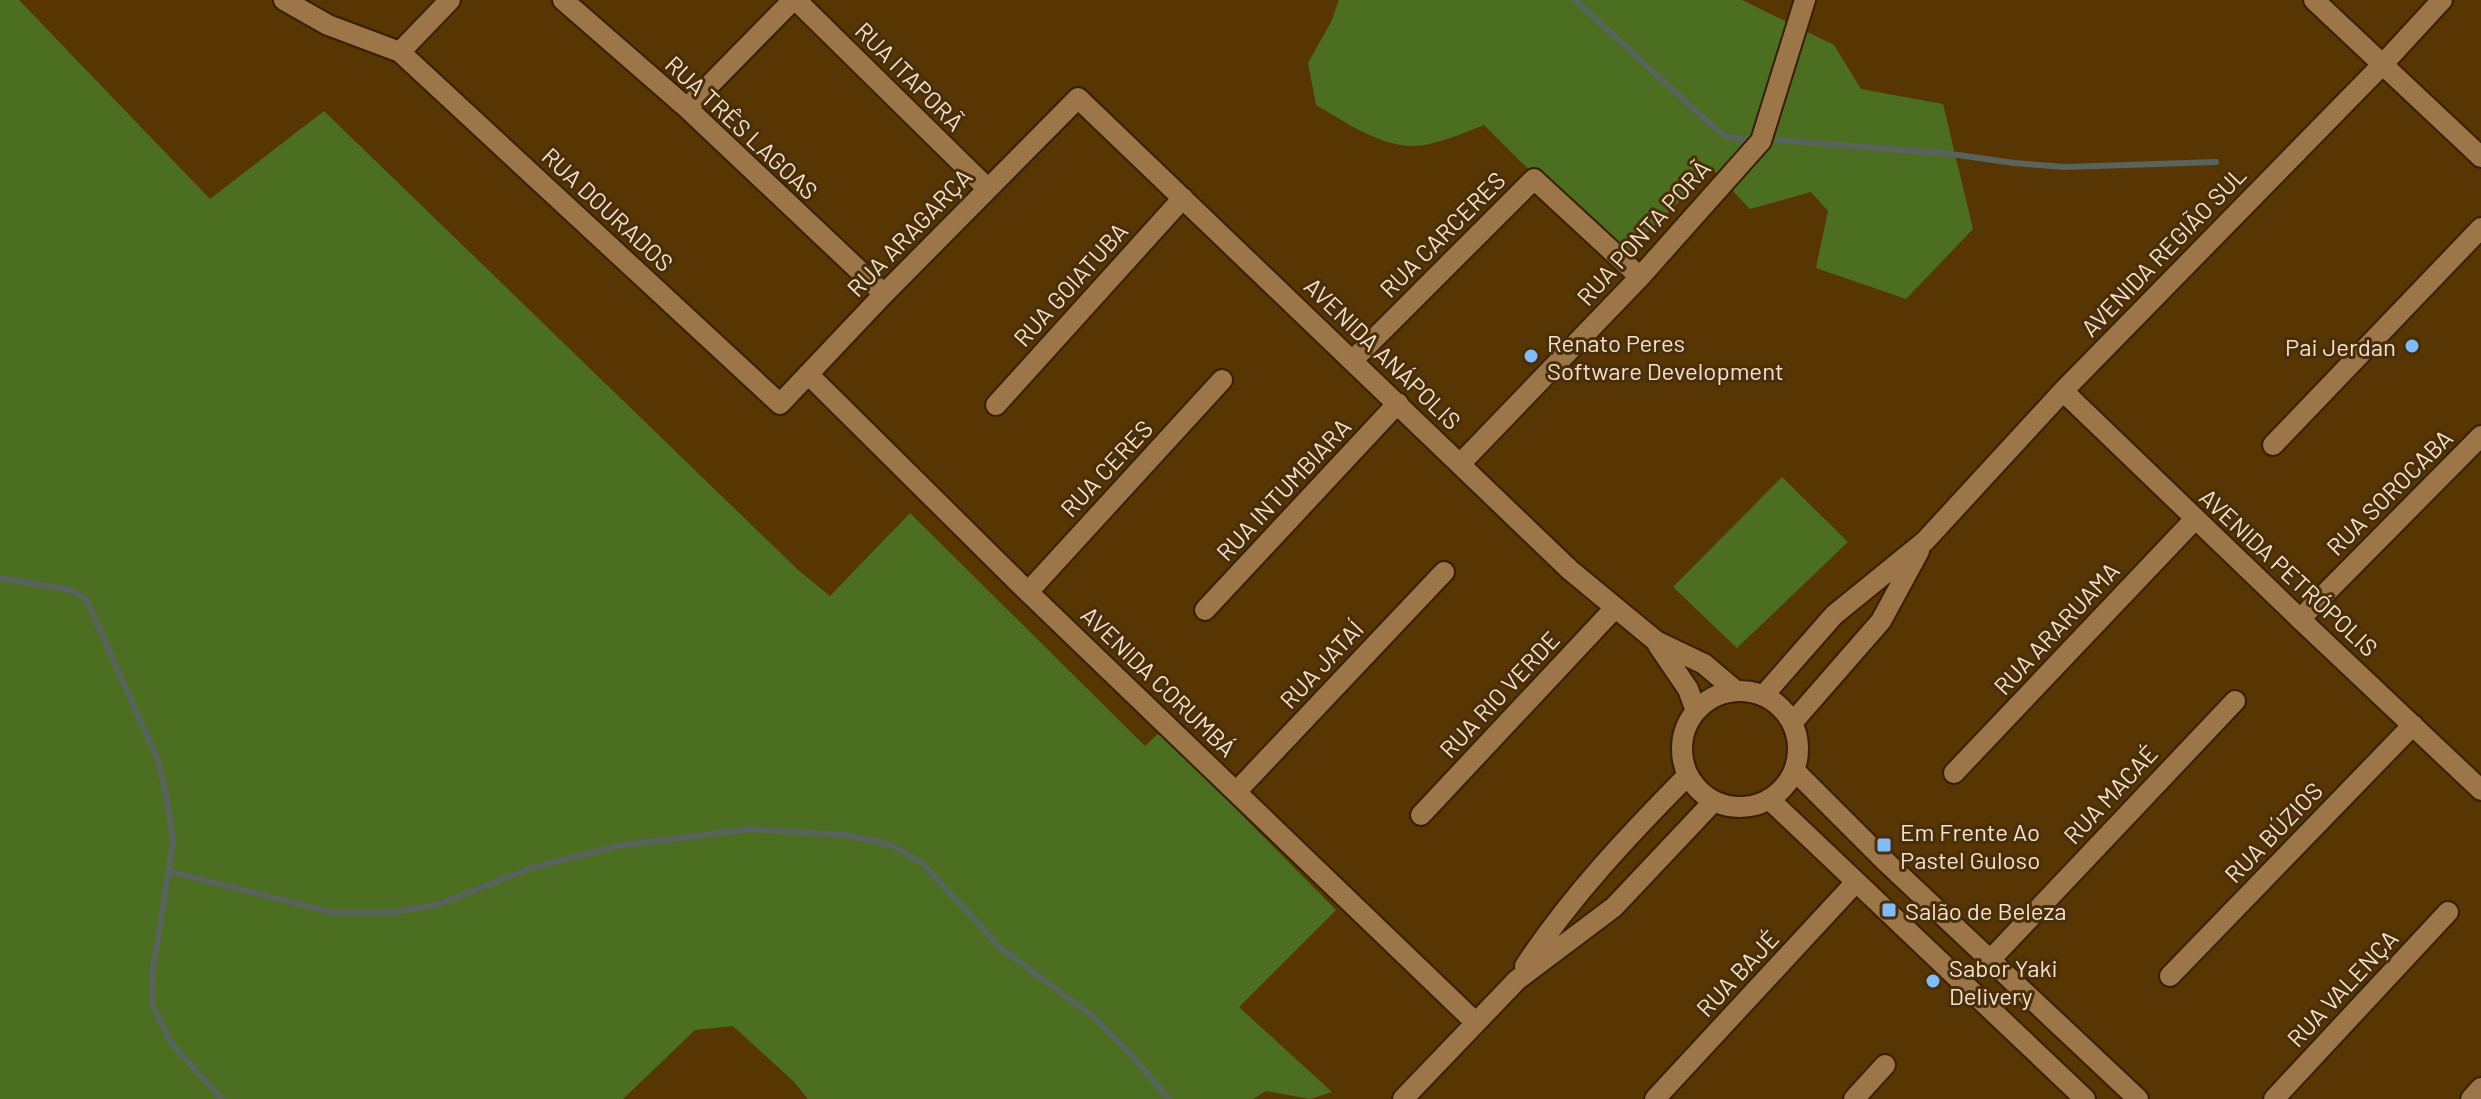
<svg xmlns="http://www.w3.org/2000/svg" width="2481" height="1099" viewBox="0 0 2481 1099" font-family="Barlow,sans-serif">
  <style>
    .green { fill: #4b6e20 }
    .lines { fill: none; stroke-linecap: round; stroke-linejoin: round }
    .stream { stroke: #58635b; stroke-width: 6 }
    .minor-casing { stroke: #381f00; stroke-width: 24 }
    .minor { stroke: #9c7649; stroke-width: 20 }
    .poi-dot { fill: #81bcfa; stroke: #482e0a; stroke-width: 3 }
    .labels { text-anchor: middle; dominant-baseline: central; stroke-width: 6; stroke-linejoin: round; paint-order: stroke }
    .street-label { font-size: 24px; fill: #f6e1ca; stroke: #482e0a }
    .poi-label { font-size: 24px; fill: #f6e1ca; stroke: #482e0a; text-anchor: start }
  </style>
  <rect width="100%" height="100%" fill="#583603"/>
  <path class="green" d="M0,0H19L210,199L324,111L797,569L830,596L910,513L1145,746L1160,732L1336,910L1239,1007L1332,1092L1310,1099L1266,1091L1253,1099H808L793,1081L733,1026L695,1030L623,1099H0Z
    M1339,0H1742L1834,45L1861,89L1943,104L1973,229L1906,299L1816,268L1828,211L1811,192L1750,209L1712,169L1629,251L1523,164L1484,125C1466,132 1448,140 1429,144C1390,154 1349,124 1316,105L1308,63L1331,22Z
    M1782,477L1848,542L1737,648L1673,587Z"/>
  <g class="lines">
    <path class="stream" d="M1575,0L1717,130L1728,137L1748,140
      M1777,140L1951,154L2014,163L2065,167L2216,162
      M0,578L70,590L86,599L158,760L169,810L173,843L152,975L153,1006L171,1043L222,1099
      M168,871L330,912H393L437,905L531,868L617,846L750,829L844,835L876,841L893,846L921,862L1001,948L1095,1018L1129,1052L1169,1099"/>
    <defs>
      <path id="minor" d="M284,0L328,25L400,52L780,404L884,294L1078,98L1570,570L1656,641L1704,664L1736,691
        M563,0L687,108L884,294
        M796,0L988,189
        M2314,0L2481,157
        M400,52L450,0
        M687,108L793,0
        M1353,360L1534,179L1640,277
        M808,374L1028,592L1476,1023
        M2063,391L2300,619L2481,790
        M996,405L1183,198
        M2273,445L2481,228
        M1461,463L1640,277L1761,141L1805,0
        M1028,592L1222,380
        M1205,610L1398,403
        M2300,619L2481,436
        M1658,645L1688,689L1696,711
        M1682 749a58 58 0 1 1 116 0a58 58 0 1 1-116 0Z
        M1763,696L1834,615L1925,541L2063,391L2383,64L2442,0
        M1792,723L1881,621L1919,551
        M1794,770L1884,860L2138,1099
        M1954,773L2195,519
        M1236,792L1444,572
        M1769,799L2085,1099
        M1421,815L1614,609
        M1991,959L2235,701
        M1525,966C1572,895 1629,835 1688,775
        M2170,976L2413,725
        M1403,1099L1517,980L1614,907L1714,801
        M1655,1099L1856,882
        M1854,1099L1885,1065
        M2274,1099L2448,912
        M2471,1099L2481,1088"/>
    </defs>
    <use href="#minor" class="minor-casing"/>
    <use href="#minor" class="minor"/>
  </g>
  <g class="poi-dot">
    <circle cx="2412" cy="346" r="8"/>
    <circle cx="1531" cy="356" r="8"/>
    <rect x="1876" y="837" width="16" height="16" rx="4"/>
    <rect x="1881" y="902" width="16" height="16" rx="4"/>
    <circle cx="1933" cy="981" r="8"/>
  </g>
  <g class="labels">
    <g class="street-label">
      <text transform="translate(910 76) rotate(45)">RUA ITAPORÃ</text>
      <text transform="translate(742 127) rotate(43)">RUA TRÊS LAGOAS</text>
      <text transform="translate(608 209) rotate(43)">RUA DOURADOS</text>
      <text transform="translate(909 232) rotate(-46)">RUA ARAGARÇA</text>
      <text transform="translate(1643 232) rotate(-48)">RUA PONTA PORÃ</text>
      <text transform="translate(1442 234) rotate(-45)">RUA CARCERES</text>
      <text transform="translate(2163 251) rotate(-46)">AVENIDA REGIÃO SUL</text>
      <text transform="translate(1070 284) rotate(-48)">RUA GOIATUBA</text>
      <text transform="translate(1383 353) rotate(44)">AVENIDA ANÁPOLIS</text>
      <text transform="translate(1106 468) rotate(-47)">RUA CERES</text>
      <text transform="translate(1283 489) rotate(-47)">RUA INTUMBIARA</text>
      <text transform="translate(2389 492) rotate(-45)">RUA SOROCABA</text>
      <text transform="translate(2289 572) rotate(43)">AVENIDA PETRÓPOLIS</text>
      <text transform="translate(2056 628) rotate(-47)">RUA ARARUAMA</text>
      <text transform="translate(1321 664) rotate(-47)">RUA JATAÍ</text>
      <text transform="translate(1159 681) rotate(44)">AVENIDA CORUMBÁ</text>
      <text transform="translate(1499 694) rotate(-47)">RUA RIO VERDE</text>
      <text transform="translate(2110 794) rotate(-47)">RUA MACAÉ</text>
      <text transform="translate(2273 832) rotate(-46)">RUA BÚZIOS</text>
      <text transform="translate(1737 973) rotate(-47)">RUA BAJÉ</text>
      <text transform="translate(2342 988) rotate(-47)">RUA VALENÇA</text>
    </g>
    <g class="poi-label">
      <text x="1547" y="342">Renato Peres<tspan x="1547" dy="28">Software Development</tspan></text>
      <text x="2396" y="346" text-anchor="end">Pai Jerdan</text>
      <text x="1900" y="831">Em Frente Ao<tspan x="1900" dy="28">Pastel Guloso</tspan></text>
      <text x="1905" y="910">Salão de Beleza</text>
      <text x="1949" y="967">Sabor Yaki<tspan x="1949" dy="28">Delivery</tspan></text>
    </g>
  </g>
</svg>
